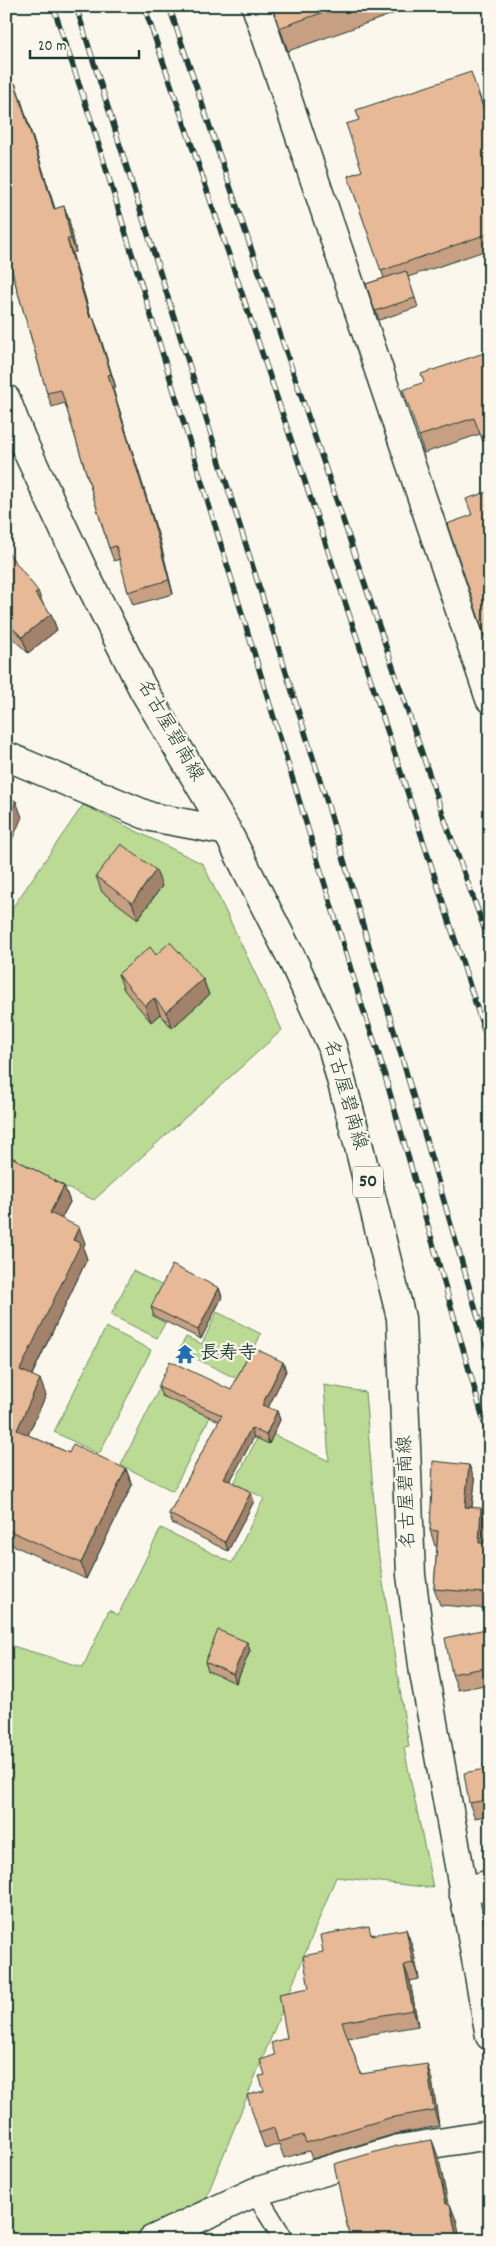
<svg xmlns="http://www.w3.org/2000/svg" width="496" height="2246" viewBox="0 0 496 2246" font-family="Dekko,'Klee One',sans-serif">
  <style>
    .green { fill: #bbdb94; stroke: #6d8c64 }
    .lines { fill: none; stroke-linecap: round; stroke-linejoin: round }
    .service-casing { stroke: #1f3d34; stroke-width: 22 }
    .minor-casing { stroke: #1f3d34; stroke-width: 31 }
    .primary-casing { stroke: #1f3d34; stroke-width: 31 }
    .service { stroke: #fbf7ec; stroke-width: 19 }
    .minor { stroke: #fbf7ec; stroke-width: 28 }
    .primary { stroke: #fbf7ec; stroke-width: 28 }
    .rail-casing { stroke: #1f3d34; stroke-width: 5.5 }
    .rail { stroke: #fbf7ec; stroke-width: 4; stroke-dasharray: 11; stroke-linecap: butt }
    .wall { fill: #c79f82; stroke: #1f3d34 }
    .shaded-wall { fill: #a2826a; stroke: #1f3d34 }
    .building { fill: #e7b997; stroke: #1f3d34 }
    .labels { text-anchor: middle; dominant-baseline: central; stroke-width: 4.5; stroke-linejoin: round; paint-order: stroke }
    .shield { fill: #fbf7ec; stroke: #61756b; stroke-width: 1 }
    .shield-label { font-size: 18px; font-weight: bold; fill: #1f3d34 }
    .street-label { font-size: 19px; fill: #1f3d34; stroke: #fbf7ec }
    .poi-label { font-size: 19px; font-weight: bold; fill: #1f3d34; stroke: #fbf7ec; text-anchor: start }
  </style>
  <rect width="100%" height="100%" fill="#fbf7ec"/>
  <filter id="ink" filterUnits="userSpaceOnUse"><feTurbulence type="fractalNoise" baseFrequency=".02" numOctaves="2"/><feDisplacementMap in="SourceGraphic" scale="10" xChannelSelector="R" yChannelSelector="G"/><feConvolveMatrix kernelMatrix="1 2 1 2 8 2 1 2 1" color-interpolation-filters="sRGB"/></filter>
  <g filter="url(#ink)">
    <path class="green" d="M83,805L203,864L282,1030L94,1200L6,1160V917Z
      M133,1271L167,1288L152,1316L165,1323L157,1338L111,1315Z
      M217,1312L261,1334L239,1380L179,1350L186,1337L202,1344Z
      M106,1327L151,1350L99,1454L54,1432Z
      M169,1369L221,1395L173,1491L121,1465Z
      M324,1385L365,1392L378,1551L409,1747L404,1748L433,1888L336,1877L206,2198L157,2223L131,2240H6V1644L83,1667L109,1610L118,1615L161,1528L232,1563L264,1498L234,1483L262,1429L329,1461Z"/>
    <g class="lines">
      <defs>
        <path id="service" d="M255,2192L284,2240"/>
        <path id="minor" d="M256,6L490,699
          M6,756L151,817L227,831
          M463,1892L490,1884
          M152,2240L255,2192L399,2149L490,2135"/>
        <path id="primary" d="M6,399L21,438L83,570L143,689L227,831L294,963L332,1046L358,1143L401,1318L411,1575L424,1673L490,2036"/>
      </defs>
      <use href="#service" class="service-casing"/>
      <use href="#minor" class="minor-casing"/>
      <use href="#primary" class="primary-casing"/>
      <use href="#service" class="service"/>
      <use href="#minor" class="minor"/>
      <use href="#primary" class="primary"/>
      <defs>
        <path id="rail" d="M53,6L92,123L363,1009L379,1055L490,1443
          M76,6L326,799L490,1358
          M144,6C263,352 379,700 490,1049
          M169,6L443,815L490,944"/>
      </defs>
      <use href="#rail" class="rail-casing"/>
      <use href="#rail" class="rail"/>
    </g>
    <path class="wall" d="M272,6H406L407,9L288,51Z
      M476,85L490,127V249L408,277L418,307L379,320L366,284L384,278L348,176L362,171Z
      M6,86L20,97L55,209L64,206L69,220L76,252L72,253L91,317H93L98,330L116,388L113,389L160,541L173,594L133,605L128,592L120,559L114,561L109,548L65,403L52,407L47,393L11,268L6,270Z
      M490,351L480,434L424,453L419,436L424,382Z
      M6,550L44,605L51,614L57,630L28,653L6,632Z
      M96,876L162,886L138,919L102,892Z
      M156,955L203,979L209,995L172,1028L160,1014L151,1022L124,990L118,974Z
      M6,1154L64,1186L70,1202L61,1219L85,1243L83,1248L87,1259L32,1375L46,1395L28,1435L69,1453L126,1469L132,1485L86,1579L6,1542Z
      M219,1288L222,1297L201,1339L154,1316L151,1307Z
      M283,1362L286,1371L268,1408L277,1411L280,1420L269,1444L254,1437L230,1481L254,1501L228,1551L172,1523L169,1514L219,1421L162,1396L158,1387L231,1390Z
      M469,1465L475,1481L472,1507L487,1524L486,1543H487L490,1551V1609L440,1605L434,1589L437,1546H435L430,1530Z
      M490,1628V1684L458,1690L452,1674Z
      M247,1642L250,1651L236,1683L208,1671L205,1662Z
      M490,1768V1815L475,1818L469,1803Z
      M372,1934L412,1945L419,1979L410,1981L418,2026L348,2038L361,2074L432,2080L439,2126L395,2134L312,2159L309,2151L284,2158L279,2144L265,2149L259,2133L265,2075L275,2055L287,2038L309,1988L323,1952Z"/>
    <path class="shaded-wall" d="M15,83L20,97L59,222L54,209Z
      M64,206L69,220L76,252L71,239Z
      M67,239L72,253L95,331L90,318Z
      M93,317L98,330L116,388L111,374Z
      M108,375L113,389L160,541L173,594L169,580Z
      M38,591L44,607L35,594Z
      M51,614L57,630L28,653L22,637Z
      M16,801L22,817L6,854V824Z
      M156,870L162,886L138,919L132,903Z
      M203,979L209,995L172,1028L166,1012Z
      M154,998L160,1014L151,1022L145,1006Z
      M64,1186L70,1202L56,1229L50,1213Z
      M79,1227L85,1243L83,1248L87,1259L26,1387L20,1370Z
      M219,1288L222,1297L201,1339L198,1330Z
      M283,1362L286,1371L265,1414L262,1405Z
      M40,1379L46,1395L23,1446L17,1430Z
      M277,1411L280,1420L269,1444L266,1435Z
      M251,1428L254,1437L227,1487L224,1478Z
      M469,1465L475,1481L470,1523L465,1507Z
      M126,1469L132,1485L86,1579L81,1563Z
      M251,1492L254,1501L228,1551L225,1542Z
      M481,1508L487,1524L485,1559L479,1543Z
      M487,1543L490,1551V1609L484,1593Z
      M247,1642L250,1651L236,1683L233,1674Z
      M406,1929L412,1945L419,1979L413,1963Z
      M404,1965L410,1981L418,2026L413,2010Z
      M427,2064L432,2080L439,2126L434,2110Z
      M432,2140L439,2159L452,2223L446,2204Z
      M450,2204L457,2222L460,2240H457Z"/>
    <path class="building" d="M272,6H341L279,28Z
      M471,72L490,128V233L381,271L348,176L362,171L346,124L359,120L356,110Z
      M15,83L54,209L64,206L71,239H67L90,318L93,317L111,374L108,375L155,528L169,580L128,592L116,546L109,548L61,390L47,393L7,254L6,255V86Z
      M406,271L415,298L375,311L366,284Z
      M490,351V460L474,418L419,436L403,390L424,382L421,374Z
      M490,491V651L447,524L472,515L466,499Z
      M6,550L38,591L35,594L51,614L22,637L6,622Z
      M6,797L16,801L6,824Z
      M121,844L156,870L132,903L96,876Z
      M170,942L203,979L166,1012L154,998L145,1006L118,974L150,947L156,955Z
      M6,1154L64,1186L50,1213L79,1227L73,1240L81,1243L20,1370L40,1379L17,1430L69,1453L73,1444L126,1469L81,1563L6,1529Z
      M172,1265L219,1288L198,1330L151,1307Z
      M252,1347L283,1362L262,1405L277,1411L266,1435L251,1428L224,1478L251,1492L225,1542L169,1514L222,1415L158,1387L170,1361L231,1390Z
      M433,1461L469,1465L465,1507L481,1508L479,1543H487L484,1593L434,1589L438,1531L430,1530Z
      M490,1628V1667L452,1674L445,1638Z
      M218,1630L247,1642L233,1674L205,1662Z
      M490,1768V1808L488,1800L469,1803L464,1773Z
      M369,1926L371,1935L406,1929L413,1963L404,1965L413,2010L342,2022L361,2074L427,2064L434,2110L389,2118L306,2143L303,2135L278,2142L274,2128L259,2133L247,2095L264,2091L259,2076L265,2075L260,2060L275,2055L271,2043L287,2038L279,1994L309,1988L303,1956L323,1952L320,1935Z
      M432,2140L446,2204H450L457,2240H350L334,2164L396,2146Z"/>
  </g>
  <defs>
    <symbol id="temple-bare" viewBox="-9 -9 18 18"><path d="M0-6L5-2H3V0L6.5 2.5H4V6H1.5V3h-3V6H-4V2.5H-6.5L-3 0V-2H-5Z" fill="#1f6fb2" stroke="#fbf7ec" stroke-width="2.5" paint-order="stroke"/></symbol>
  </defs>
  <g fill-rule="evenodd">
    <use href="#temple-bare" x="171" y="1340" width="28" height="28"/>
  </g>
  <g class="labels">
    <rect class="shield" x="353" y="1166.5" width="30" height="31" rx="4"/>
    <g class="shield-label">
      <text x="368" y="1182">50</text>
    </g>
    <g class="street-label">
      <text transform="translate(169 731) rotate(60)">名古屋碧南線</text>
      <text transform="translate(344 1095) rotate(74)">名古屋碧南線</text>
      <text transform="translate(408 1492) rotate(-92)">名古屋碧南線</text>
    </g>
    <g class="poi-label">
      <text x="200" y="1354">長寿寺</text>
    </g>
  </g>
  <rect width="496" height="2246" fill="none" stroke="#fbf7ec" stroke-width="25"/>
  <rect x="12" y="12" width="471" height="2221" fill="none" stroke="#1f3d34" stroke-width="2" filter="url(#ink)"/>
  <path d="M30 50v8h109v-8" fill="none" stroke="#1f3d34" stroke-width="2.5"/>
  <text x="38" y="50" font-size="15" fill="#1f3d34" stroke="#fbf7ec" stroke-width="4" paint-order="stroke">20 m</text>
</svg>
